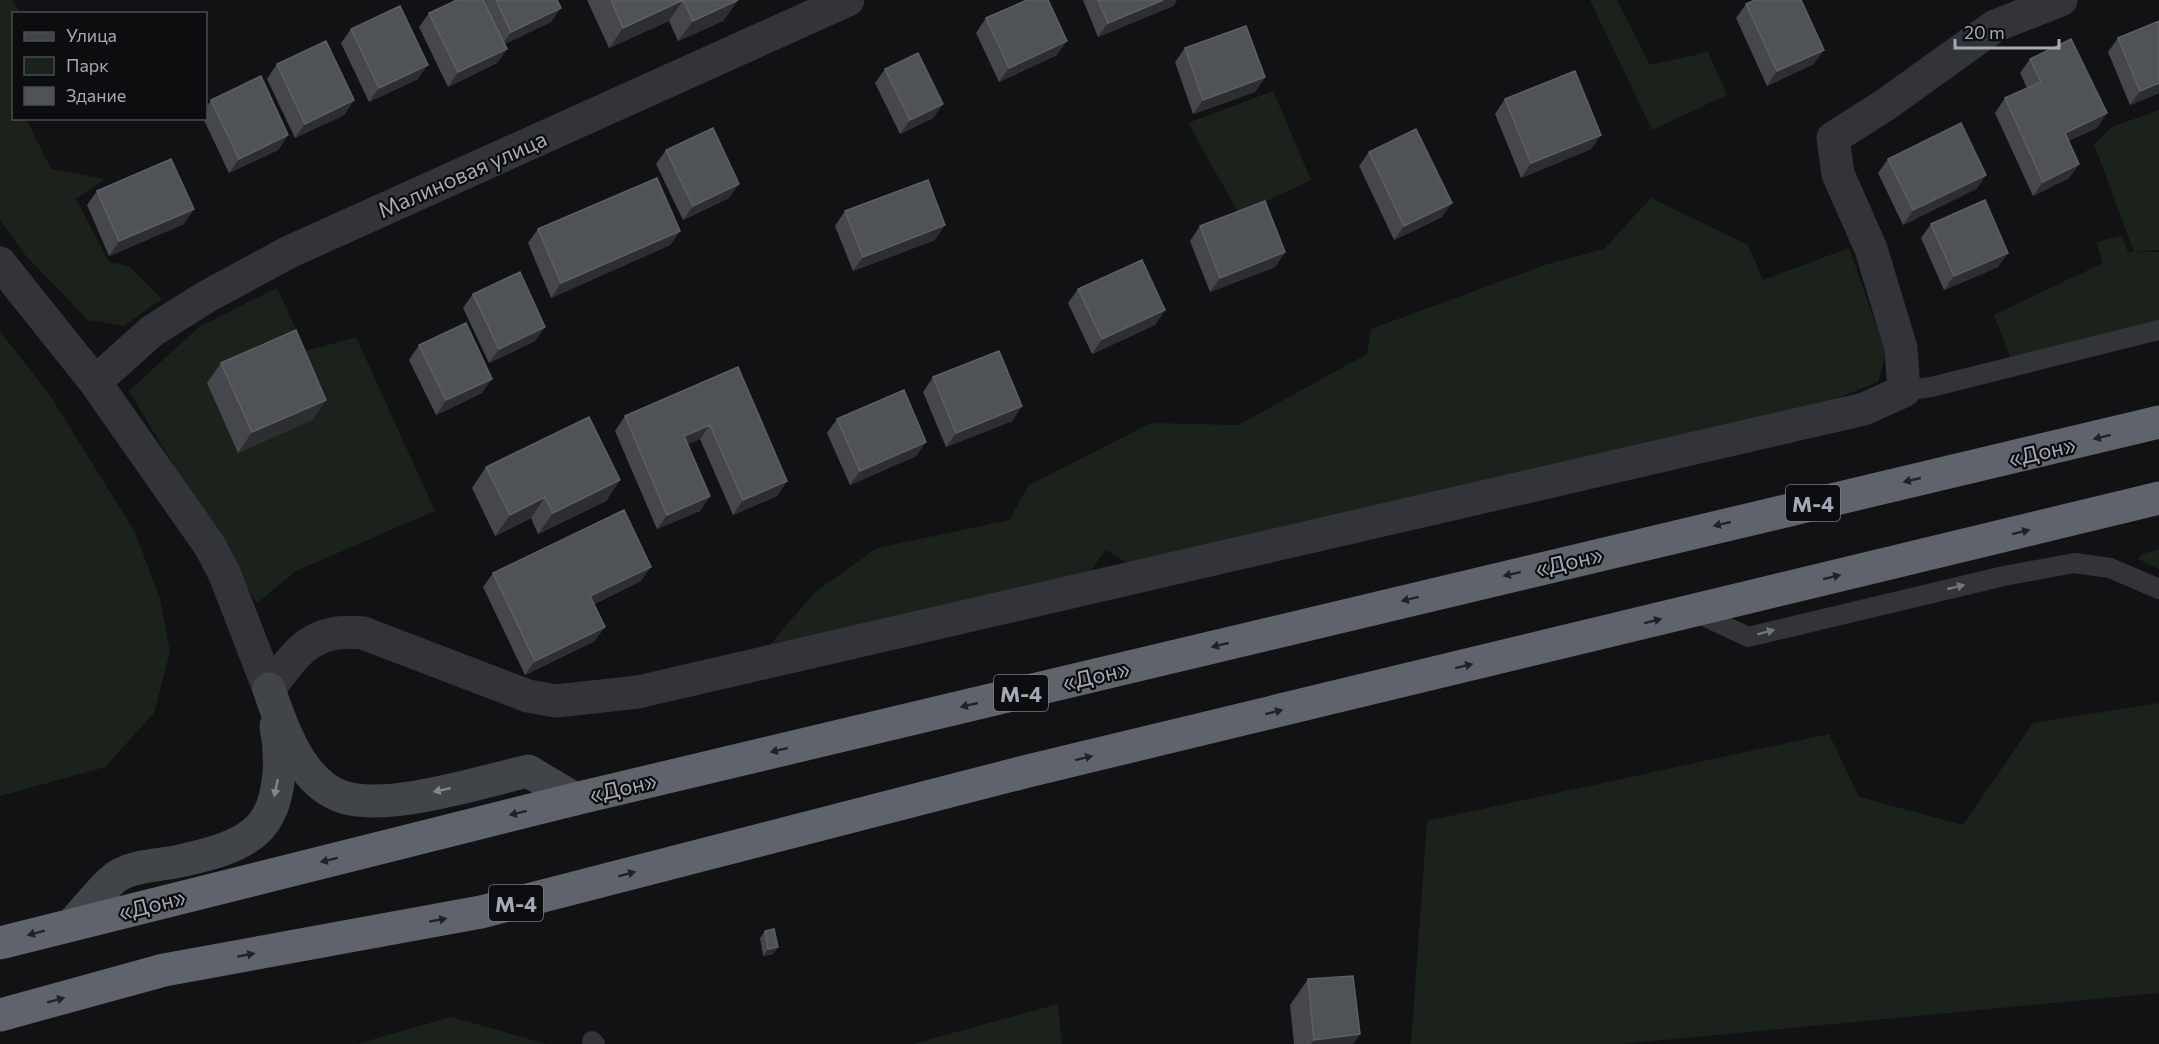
<svg xmlns="http://www.w3.org/2000/svg" width="2159" height="1044" viewBox="0 0 2159 1044" font-family="Commissioner,sans-serif">
  <style>
    .green { fill: #1a221b }
    .lines { fill: none; stroke-linecap: round; stroke-linejoin: round }
    .lane { stroke: #333439; stroke-width: 20 }
    .street { stroke: #333439; stroke-width: 33 }
    .secondary { stroke: #414449; stroke-width: 33 }
    .highway { stroke: #5f636b; stroke-width: 33 }
    .wall { fill: #45474c }
    .shaded-wall { fill: #2c2e31 }
    .building { fill: #4f5257; stroke: #5c6066; stroke-width: 1.5 }
    .oneway { fill: #222226 }
    .oneway2 { fill: #71757e }
    .oneway3 { fill: #818690 }
    .labels { text-anchor: middle; dominant-baseline: central; stroke-width: 4.5; stroke-linejoin: round; paint-order: stroke }
    .shield { fill: #0d0d0f; stroke: #767b84; stroke-width: 1.5 }
    .shield-label { font-size: 21px; font-weight: bold; fill: #a3aab6 }
    .street-label { font-size: 22px; fill: #a3aab6; stroke: #0d0d0f }
  </style>
  <rect width="100%" height="100%" fill="#121214"/>
  <path class="green" d="M0,0H12L20,13L14,14V83L11,88L14,118L26,119L51,169L105,179L76,199L109,262L129,266L162,299L124,326L88,320L26,256L0,220Z
    M1590,0H1617L1650,65L1708,52L1727,95L1652,130Z
    M1273,91L1311,180L1239,214L1188,123Z
    M2159,110V250L2134,252H2159V325L2012,362L1994,315L2103,263L2096,242L2122,236L2128,252H2134L2094,144L2112,127Z
    M1651,198L1748,245L1763,280L1849,248L1886,353L1878,382L1830,401L1131,565L1106,550L1087,575L768,647L814,593L877,548L1009,520L1029,485L1151,423L1238,425L1367,354L1371,329L1548,264L1604,249Z
    M277,288L306,351L356,337L435,511L296,571L257,603L129,391L199,327Z
    M0,331L51,397L135,532L160,599L170,651L154,713L105,767L0,796Z
    M2159,549V569L2138,559L2142,554Z
    M2159,703V993L1622,1044H1411L1427,821L1829,734L1859,797L1963,825L2033,723Z
    M1058,1004L1062,1044H913Z
    M451,1017L547,1044H357Z"/>
  <g class="lines">
    <path class="lane" d="M1904,391L1931,387L2159,330
      M1693,611L1748,637L2004,576L2074,563L2110,568L2159,589
      M592,1041L595,1044"/>
    <path class="street" d="M0,263L95,382L210,546L225,575L269,689
      M95,382L152,331L206,297L289,252L848,0
      M269,689C297,652 312,627 363,633L528,696L556,701L638,692L1864,409L1904,391L1901,348L1871,249L1838,174L1833,138L1885,105L1995,26L2061,0"/>
    <path class="secondary" d="M269,689C281,725 300,781 340,796C384,813 481,782 528,771L575,799
      M73,923C83,913 109,879 121,874C135,866 158,865 175,862C202,856 239,849 259,828C282,804 282,756 276,726"/>
    <path class="highway" d="M0,943L575,799L2159,422
      M0,1015L164,970L481,912L1028,771L2159,498"/>
  </g>
  <path class="wall" d="M457,0H557L551,22L504,44L507,49L497,63L448,87L419,27L429,13Z
    M587,0H738L723,21L678,41L669,21L609,48Z
    M1083,0H1177L1173,6L1098,37Z
    M1746,4L1814,64L1767,86L1736,18Z
    M986,18L1057,55L999,82L976,33Z
    M2159,21V93L2130,105L2108,52L2118,38Z
    M351,29L418,79L369,102L341,43Z
    M1185,48L1265,77L1255,92L1193,114L1175,62Z
    M2030,59L2097,128L2068,141L2079,164L2069,178L2033,196L1995,113L2005,98L2027,88L2020,73Z
    M277,64L354,100L344,115L295,138L267,79Z
    M885,69L943,104L933,118L900,134L875,83Z
    M1505,99L1591,149L1521,178L1495,114Z
    M211,100L288,135L278,150L229,173L203,118H206V108Z
    M666,150L729,198L683,220L656,164Z
    M1369,152L1442,217L1394,240L1359,166Z
    M1888,159L1986,175L1976,189L1903,225L1878,173Z
    M97,191L184,224L109,256L87,205Z
    M845,211L935,240L853,271L835,226Z
    M1931,224L1998,267L1944,290L1921,238Z
    M1200,226L1285,252L1275,267L1210,292L1190,241Z
    M538,229L680,231L670,245L551,298L528,243Z
    M1078,289L1165,310L1155,325L1092,354L1068,303Z
    M473,294L535,341L489,363L463,308Z
    M419,345L482,393L436,415L409,360Z
    M221,363L326,400L312,420L238,453L207,383Z
    M738,367L787,481L777,496L733,515L700,439L688,444L710,496L700,511L657,529L615,431L625,416Z
    M933,377L1022,406L1012,421L946,447L923,392Z
    M837,419L926,442L916,456L850,485L827,433Z
    M486,467L620,480L606,501L538,534L531,518L495,536L472,488Z
    M493,573L641,581L594,604L595,641L525,675L483,587Z
    M765,931L778,947L773,954L763,956L760,938Z
    M1308,979L1360,1034L1353,1044H1294L1290,1005Z"/>
  <path class="shaded-wall" d="M683,0L669,21L609,48L623,28Z
    M738,0L723,21L678,41L693,21Z
    M1163,0H1177L1173,6L1098,37L1108,23Z
    M561,8L551,22L501,46L511,32Z
    M1067,41L1057,55L999,82L1009,68Z
    M507,49L497,63L448,87L458,72Z
    M1824,50L1814,64L1767,86L1777,71Z
    M428,65L418,79L369,102L379,88Z
    M1265,77L1255,92L1193,114L1203,100Z
    M2159,83V93L2130,105L2140,91Z
    M354,100L344,115L295,138L305,124Z
    M943,104L933,118L900,134L910,120Z
    M2107,113L2097,128L2055,147L2065,133Z
    M288,135L278,150L229,173L239,159Z
    M1601,135L1591,149L1521,178L1531,163Z
    M2079,164L2069,178L2033,196L2043,182Z
    M1986,175L1976,189L1903,225L1913,210Z
    M739,184L729,198L683,220L693,206Z
    M1452,203L1442,217L1394,240L1404,226Z
    M194,209L184,224L109,256L119,241Z
    M945,225L935,240L853,271L863,257Z
    M680,231L670,245L551,298L561,283Z
    M1285,252L1275,267L1210,292L1220,278Z
    M2008,253L1998,267L1944,290L1954,276Z
    M1165,310L1155,325L1092,354L1102,339Z
    M545,327L535,341L489,363L499,349Z
    M492,379L482,393L436,415L446,400Z
    M326,400L312,420L238,453L252,432Z
    M1022,406L1012,421L946,447L956,433Z
    M710,425L700,439L674,450L684,436Z
    M926,442L916,456L850,485L860,471Z
    M620,480L606,501L538,534L553,513Z
    M787,481L777,496L733,515L743,500Z
    M710,496L700,511L657,529L667,515Z
    M545,497L531,518L495,536L510,515Z
    M651,567L641,581L580,610L590,596Z
    M605,627L595,641L525,675L535,661Z
    M778,947L773,954L763,956L768,949Z
    M1360,1034L1353,1044H1311L1314,1040Z"/>
  <path class="building" d="M457,0H483L507,49L458,72L429,13Z
    M496,0H557L561,8L511,32Z
    M611,0H738L693,21L683,0L623,28Z
    M1027,0H1048L1067,41L1009,68L986,18Z
    M1098,0H1163L1108,23Z
    M1755,0H1801L1824,50L1777,71L1746,4Z
    M400,6L428,65L379,88L351,29Z
    M2159,21V83L2140,91L2118,38Z
    M1246,26L1265,77L1203,100L1185,48Z
    M2071,39L2107,113L2065,133L2079,164L2043,182L2005,98L2041,82L2030,59Z
    M326,41L354,100L305,124L277,64Z
    M918,53L943,104L910,120L885,69Z
    M1575,71L1601,135L1531,163L1505,99Z
    M261,76L288,135L239,159L211,100Z
    M1961,123L1986,175L1913,210L1888,159Z
    M713,128L739,184L693,206L666,150Z
    M1416,129L1452,203L1404,226L1369,152Z
    M171,159L194,209L119,241L97,191Z
    M657,178L680,231L561,283L538,229Z
    M928,180L945,225L863,257L845,211Z
    M1985,200L2008,253L1954,276L1931,224Z
    M1265,201L1285,252L1220,278L1200,226Z
    M1142,260L1165,310L1102,339L1078,289Z
    M520,272L545,327L499,349L473,294Z
    M466,323L492,379L446,400L419,345Z
    M296,330L326,400L252,432L221,363Z
    M999,351L1022,406L956,433L933,377Z
    M738,367L787,481L743,500L710,425L684,436L710,496L667,515L625,416Z
    M904,390L926,442L860,471L837,419Z
    M589,417L620,480L553,513L545,497L510,515L486,467Z
    M624,510L651,567L590,596L605,627L535,661L493,573Z
    M774,929L778,947L768,949L765,931Z
    M1353,976L1360,1034L1314,1040L1308,979Z"/>
  <defs><path id="oneway-solid" d="M-6-.8H1V-3.2L6.5 0L1 3.2V.8H-6Z" transform="scale(1.5)"/></defs>
  <g class="oneway">
    <use href="#oneway-solid" transform="translate(2102 437) rotate(166)"/>
    <use href="#oneway-solid" transform="translate(1912 480) rotate(167)"/>
    <use href="#oneway-solid" transform="translate(1722 524) rotate(167)"/>
    <use href="#oneway-solid" transform="translate(2021 532) rotate(-14)"/>
    <use href="#oneway-solid" transform="translate(1512 574) rotate(167)"/>
    <use href="#oneway-solid" transform="translate(1832 577) rotate(-14)"/>
    <use href="#oneway-solid" transform="translate(1410 599) rotate(166)"/>
    <use href="#oneway-solid" transform="translate(1653 621) rotate(-14)"/>
    <use href="#oneway-solid" transform="translate(1220 645) rotate(167)"/>
    <use href="#oneway-solid" transform="translate(1464 666) rotate(-14)"/>
    <use href="#oneway-solid" transform="translate(969 705) rotate(167)"/>
    <use href="#oneway-solid" transform="translate(1274 712) rotate(-14)"/>
    <use href="#oneway-solid" transform="translate(779 750) rotate(167)"/>
    <use href="#oneway-solid" transform="translate(1084 758) rotate(-14)"/>
    <use href="#oneway-solid" transform="translate(518 813) rotate(166)"/>
    <use href="#oneway-solid" transform="translate(329 860) rotate(166)"/>
    <use href="#oneway-solid" transform="translate(627 874) rotate(-15)"/>
    <use href="#oneway-solid" transform="translate(438 920) rotate(-10)"/>
    <use href="#oneway-solid" transform="translate(36 933) rotate(165)"/>
    <use href="#oneway-solid" transform="translate(246 955) rotate(-10)"/>
    <use href="#oneway-solid" transform="translate(56 1000) rotate(-15)"/>
  </g>
  <g class="oneway2">
    <use href="#oneway-solid" transform="translate(1956 587) rotate(-13)"/>
    <use href="#oneway-solid" transform="translate(1766 632) rotate(-15)"/>
  </g>
  <g class="oneway3">
    <use href="#oneway-solid" transform="translate(276 788) rotate(102)"/>
    <use href="#oneway-solid" transform="translate(442 790) rotate(168)"/>
  </g>
  <g class="labels">
    <g class="shield">
      <rect x="1786" y="485" width="54" height="36" rx="4.5"/>
      <rect x="994" y="675" width="54" height="36" rx="4.5"/>
      <rect x="489" y="885" width="54" height="36" rx="4.5"/>
    </g>
    <g class="shield-label">
      <text x="1813" y="503">М-4</text>
      <text x="1021" y="693">М-4</text>
      <text x="516" y="903">М-4</text>
    </g>
    <g class="street-label">
      <text transform="translate(462 174) rotate(-24)">Малиновая улица</text>
      <text transform="translate(2042 451) rotate(-13)">«Дон»</text>
      <text transform="translate(1569 561) rotate(-13)">«Дон»</text>
      <text transform="translate(1096 675) rotate(-13)">«Дон»</text>
      <text transform="translate(623 787) rotate(-13)">«Дон»</text>
      <text transform="translate(152 904) rotate(-14)">«Дон»</text>
    </g>
  </g>
  <rect x="12" y="12" width="195" height="108" fill="#0d0d0f" stroke="#494c52" stroke-width="1.5"/>
  <rect x="24" y="32" width="30" height="9" fill="#414449" stroke="#494c52" stroke-width="1.5"/>
  <text x="66" y="42" font-size="18" fill="#a3aab6">Улица</text>
  <rect x="24" y="57" width="30" height="18" fill="#1a221b" stroke="#494c52" stroke-width="1.5"/>
  <text x="66" y="72" font-size="18" fill="#a3aab6">Парк</text>
  <rect x="24" y="87" width="30" height="18" fill="#4f5257" stroke="#494c52" stroke-width="1.5"/>
  <text x="66" y="102" font-size="18" fill="#a3aab6">Здание</text>
  <path d="M1955 39v9h104v-9" fill="none" stroke="#a3aab6" stroke-width="3"/>
  <text x="1964" y="39" font-size="18" fill="#a3aab6" stroke="#0d0d0f" stroke-width="4.5" paint-order="stroke">20 m</text>
</svg>
